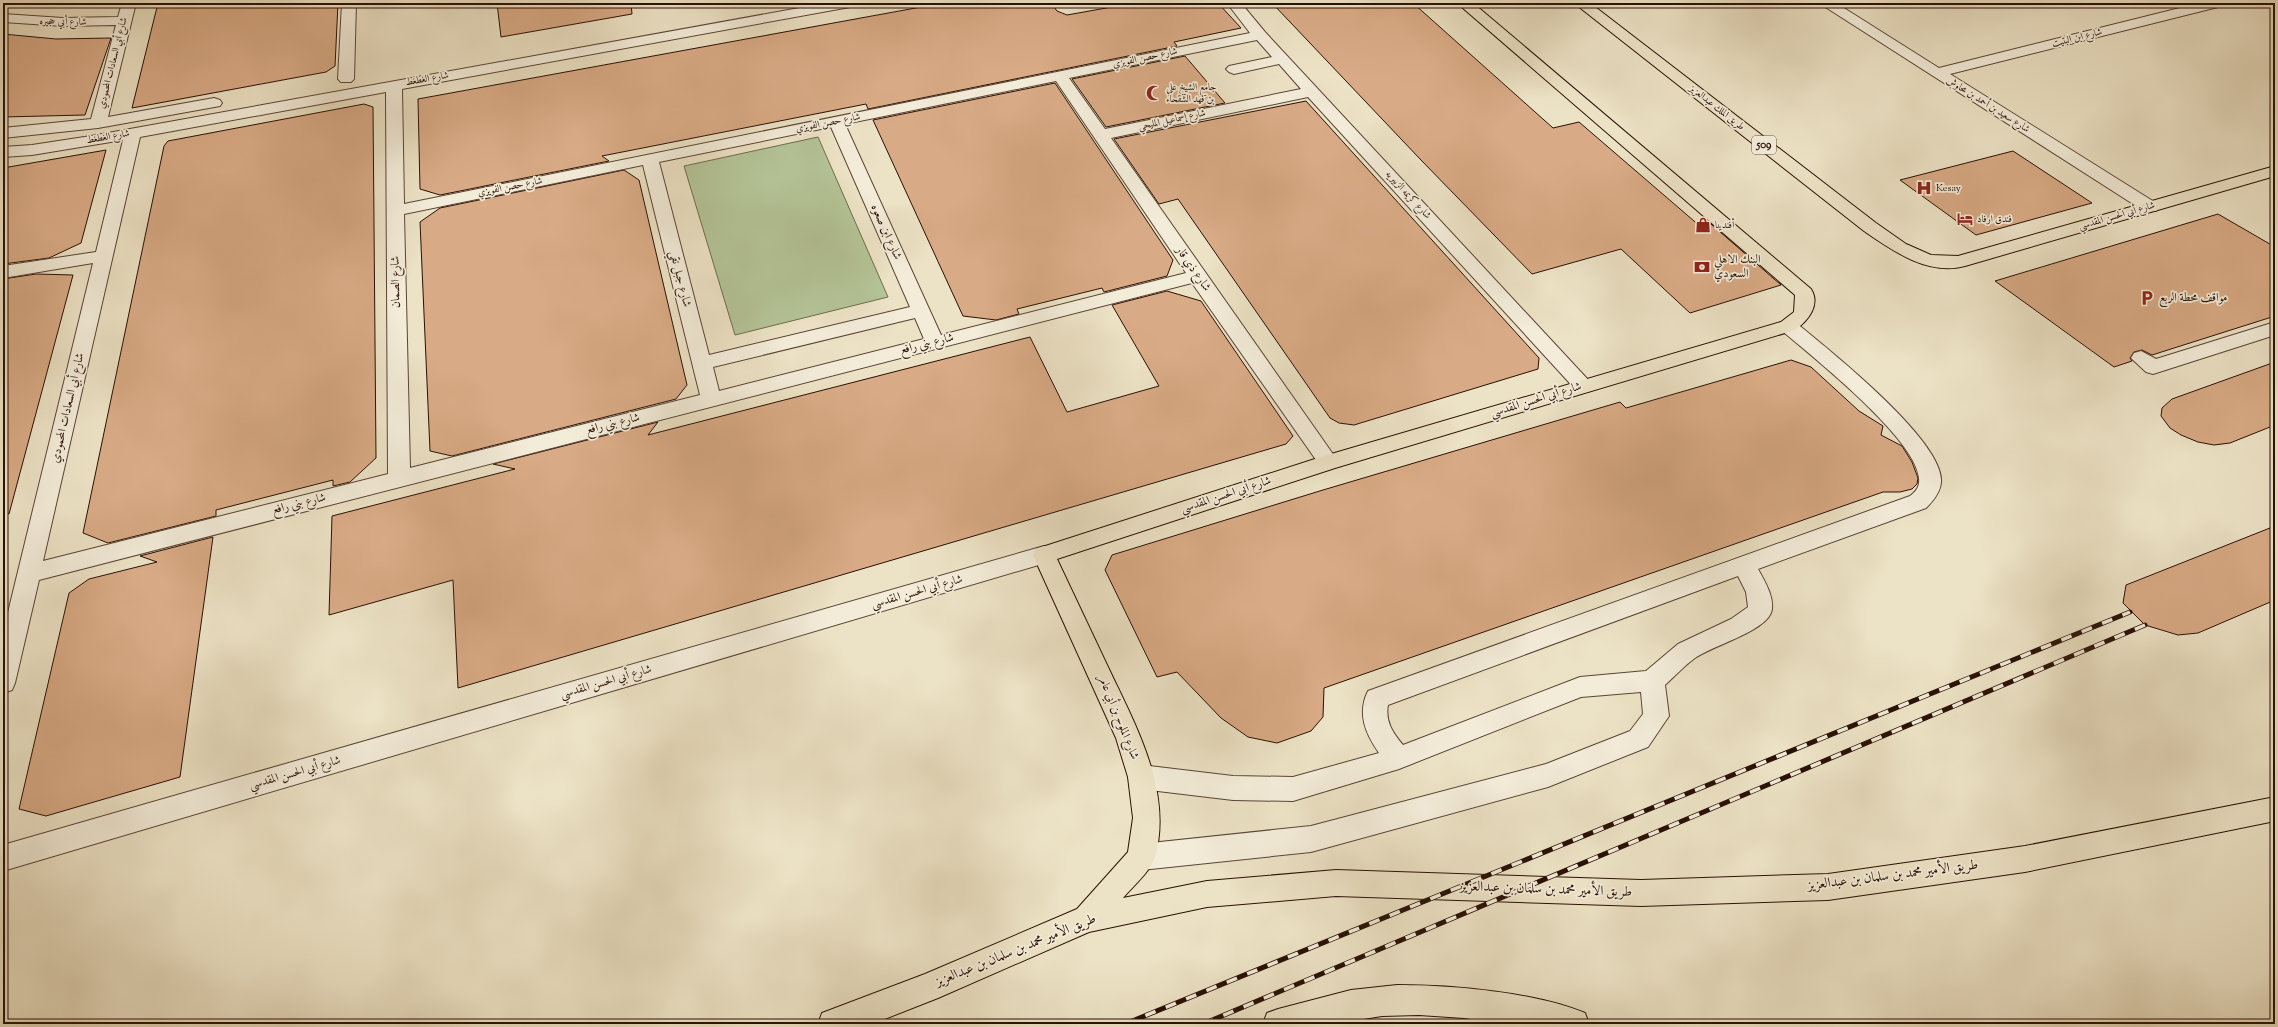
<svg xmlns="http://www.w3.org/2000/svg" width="2278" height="1027" viewBox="0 0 2278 1027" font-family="'Sorts Mill Goudy',Amiri,serif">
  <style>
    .green { fill: #b4c497; stroke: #6e6a4e }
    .building { fill: #d8aa85; stroke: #291005 }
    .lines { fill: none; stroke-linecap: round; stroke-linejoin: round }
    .minor-casing { stroke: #5a4435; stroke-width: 2 }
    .major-casing { stroke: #291005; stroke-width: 2 }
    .minor { fill: #f3ecd9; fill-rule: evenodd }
    .major { fill: #ece2c5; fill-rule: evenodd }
    .rail-casing { stroke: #291005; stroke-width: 5 }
    .rail { stroke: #f3ecd9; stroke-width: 3.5; stroke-dasharray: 11; stroke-linecap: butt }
    .labels { text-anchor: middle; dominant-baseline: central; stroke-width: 3.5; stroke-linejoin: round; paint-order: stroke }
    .far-street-label { font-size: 10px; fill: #291005; stroke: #f3ecd9 }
    .far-poi-label { font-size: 10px; fill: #291005; stroke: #f3ecd9; text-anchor: start }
    .shield { fill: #f3ecd9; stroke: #665245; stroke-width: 1 }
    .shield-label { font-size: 11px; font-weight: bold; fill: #291005 }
    .street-label { font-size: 12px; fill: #291005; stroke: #f3ecd9 }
    .poi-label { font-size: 12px; fill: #291005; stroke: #f3ecd9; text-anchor: start }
    .near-street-label { font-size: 14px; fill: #291005; stroke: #f3ecd9 }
  </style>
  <rect width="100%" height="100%" fill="#ece2c5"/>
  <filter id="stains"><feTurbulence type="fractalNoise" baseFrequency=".005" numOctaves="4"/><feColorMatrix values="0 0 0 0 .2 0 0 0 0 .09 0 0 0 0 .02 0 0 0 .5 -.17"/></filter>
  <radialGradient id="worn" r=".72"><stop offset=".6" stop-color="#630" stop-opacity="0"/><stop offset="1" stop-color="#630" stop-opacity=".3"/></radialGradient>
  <path class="green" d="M818,137L888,297L735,335L684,166Z"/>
  <path class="building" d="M158,3H338L335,66L326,72L132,108Z
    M497,3H631L632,14L501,37Z
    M943,3H1051L1057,11L1067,15L1134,3H1218L1241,28L1174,42L1177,46L868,109L866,104L602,156L609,161L440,195L420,189L418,99Z
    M1272,3H1413L1553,128L1579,122L1701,227L1711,224L1781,285L1690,313L1621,249L1532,274L1420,159Z
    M3,34L56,39L111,38L85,115L3,117Z
    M1185,56L1225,103L1106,127L1072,79Z
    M1055,83L1173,260L1167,276L1104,292L1102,288L1017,309L1019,314L996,320L963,316L873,120Z
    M1306,101L1539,358L1538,369L1354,425L1339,423L1330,418L1178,199L1159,204L1114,139Z
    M364,104L373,107L376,458L350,482L333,486V480L216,510V516L108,543L83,533L164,146L168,141Z
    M106,150L81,243L49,258L3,264V168Z
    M2013,151L2092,203L1976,235L1900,180Z
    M624,170L639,180L687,385L676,399L452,456L430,451L420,222L440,208Z
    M2218,214L2275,247V316L2152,355L2142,350L2134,352L2130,358L2132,361L2114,367L1995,281Z
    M36,274L73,275L9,514L3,513V279Z
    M1167,291L1201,301L1293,436L1286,444L458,688L453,580L329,615L332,516L515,469L493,464L658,422L648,435L1030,337L1067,412L1159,386L1112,305Z
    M1791,360L1811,367L1859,411L1883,426L1881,435L1902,446L1912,462L1918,478L1917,484L1912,489L1900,492H1883L1324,688L1323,717L1311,731L1277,743L1248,737L1221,718L1177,672L1157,677L1105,570L1112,555L1323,490L1620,402L1626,408Z
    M2275,362V425L2230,443L2214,445L2198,442L2181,435L2170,428L2161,416L2162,408L2172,399Z
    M2275,526V600L2198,633L2178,635L2145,625L2123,603L2126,585Z
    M213,537L180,777L46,816L19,809L69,593L89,579L157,562L140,556Z"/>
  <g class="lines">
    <defs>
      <path id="minor" d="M122,3H136L108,117L214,98L220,100L222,103L220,106L98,128L3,138V128L91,119L116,25L63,26L3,22V14L63,18L118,17Z
        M342,3H356L354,79L351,82H341L338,79Z
        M827,3H857L850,7L402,89L404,204L1250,33L1227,3H1241L1265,32L1593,385L1590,390L1583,392L1576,390L1308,97L1111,138L1335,457L1339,462L1335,467L1328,470L1321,467L1192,283L39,580L15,683L12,690L3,693V633L93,263L3,278V266L96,252L123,140L32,155L3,157V147L32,145L91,136ZM1257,40L1272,57L1229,66L1226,69L1229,72L1234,74L1279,64L1301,89L1105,129L1069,78ZM1056,81L1186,273L941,335L845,124ZM386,92L388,474L43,561L140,137ZM831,127L910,307L709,355L659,162ZM643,165L700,395L410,468L404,214ZM915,318L924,339L719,391L713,367Z
        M1819,3H1836L1939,68L2200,3H2224L2222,6L1950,74L2156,203L2159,207L2156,211H2144Z
        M1788,320L1795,322C1828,349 1939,437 1941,479C1942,490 1934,500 1926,508L1758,569C1764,580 1776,599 1771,613C1763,632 1712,646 1695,658C1684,666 1675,676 1665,685L1669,716L1648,747L1548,787L1311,852L1141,870L1131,866L1127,857L1131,848L1141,844L1311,826L1546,764L1630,731L1643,714L1641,692L1581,697L1399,769L1293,801L1233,800L1141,789L1132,785L1128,777L1132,769L1141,765L1233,776L1293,777L1379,753C1365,733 1357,713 1368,691L1910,496C1916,491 1920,487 1919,478C1916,439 1813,357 1781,330L1778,326L1781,322ZM1738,576L1746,592L1748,607L1731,619L1678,644L1646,671L1580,677L1403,745C1393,733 1385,722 1388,705Z
        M2275,322V335L2153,374L2146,372L2131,358L2134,353L2141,351L2156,359Z
        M1044,546L1052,549L1055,555L1052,561L3,871V845Z"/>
      <path id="major" d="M1457,3H1473L1811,289C1821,305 1808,321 1795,330L1335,468L1057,559C1074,595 1091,631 1108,667C1135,724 1173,791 1155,857C1150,872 1133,886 1123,898L1207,881L1336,870L1641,880L1828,874L2025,846L2275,797V821L2025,872L1828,900L1641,906L1336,896L1207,907L1089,932L938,998L872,1024H818L822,1013L925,974L1077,909L1128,852L1133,818L1128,777L1116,738L1033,555L1036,549L1321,457L1781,322L1794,312L1795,295Z
        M1574,3H1590L1876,223L1906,244L1931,255L1958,256L2275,166V176L1965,266C1928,276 1893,251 1864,231Z
        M1397,985C1452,985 1534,992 1585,1013L1589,1024H1505L1464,1018L1419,1015L1382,1016L1333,1024H1263L1267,1013L1278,1009L1351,990Z"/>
    </defs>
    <use href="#minor" class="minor-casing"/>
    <use href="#major" class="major-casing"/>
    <use href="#minor" class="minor"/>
    <use href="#major" class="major"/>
    <defs>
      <path id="rail" d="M1125,1024L2130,612
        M1203,1024L2145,625"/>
    </defs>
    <use href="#rail" class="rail-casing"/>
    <use href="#rail" class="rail"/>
  </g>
  <defs>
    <symbol id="mosque-bare" viewBox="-9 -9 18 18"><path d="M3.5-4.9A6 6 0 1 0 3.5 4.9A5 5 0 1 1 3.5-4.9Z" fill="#8f2418" stroke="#f3ecd9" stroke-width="2.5" paint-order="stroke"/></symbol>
    <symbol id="hospital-bare" viewBox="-9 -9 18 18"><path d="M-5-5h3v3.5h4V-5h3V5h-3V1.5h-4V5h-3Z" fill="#8f2418" stroke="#f3ecd9" stroke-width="2.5" paint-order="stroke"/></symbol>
    <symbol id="hotel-bare" viewBox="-9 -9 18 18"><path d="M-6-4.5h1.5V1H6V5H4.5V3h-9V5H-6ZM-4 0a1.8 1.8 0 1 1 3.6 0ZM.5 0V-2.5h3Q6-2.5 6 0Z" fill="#8f2418" stroke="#f3ecd9" stroke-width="2.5" paint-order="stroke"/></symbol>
    <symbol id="shop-bare" viewBox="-9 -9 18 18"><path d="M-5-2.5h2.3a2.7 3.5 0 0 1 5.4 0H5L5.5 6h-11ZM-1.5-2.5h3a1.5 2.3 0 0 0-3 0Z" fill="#8f2418" stroke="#f3ecd9" stroke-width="2.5" paint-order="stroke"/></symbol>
    <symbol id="bank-bare" viewBox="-9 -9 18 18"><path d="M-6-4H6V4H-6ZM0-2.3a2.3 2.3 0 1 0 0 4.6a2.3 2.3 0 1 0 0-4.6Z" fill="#8f2418" stroke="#f3ecd9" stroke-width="2.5" paint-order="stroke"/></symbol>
    <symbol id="parking-bare" viewBox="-9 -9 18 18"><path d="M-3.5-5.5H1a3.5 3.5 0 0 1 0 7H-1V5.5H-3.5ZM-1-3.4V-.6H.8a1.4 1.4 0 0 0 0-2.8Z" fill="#8f2418" stroke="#f3ecd9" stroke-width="2.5" paint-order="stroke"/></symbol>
  </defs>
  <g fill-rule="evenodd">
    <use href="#mosque-bare" x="1143" y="82" width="22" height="22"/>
    <use href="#hospital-bare" x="1913" y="177" width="22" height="22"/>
    <use href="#hotel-bare" x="1954" y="208" width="22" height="22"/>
    <use href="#shop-bare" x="1692" y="214" width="22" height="22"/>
    <use href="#bank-bare" x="1691" y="256" width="22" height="22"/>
    <use href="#parking-bare" x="2136" y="287" width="22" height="22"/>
  </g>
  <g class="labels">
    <g class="far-street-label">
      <text transform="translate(63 22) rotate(1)">شارع أبي حجيره</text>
      <text transform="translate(2077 38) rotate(-14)">شارع ابن البتيت</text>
      <text transform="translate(1145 58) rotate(-12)">شارع حصن الفويزي</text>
      <text transform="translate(113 63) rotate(-76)">شارع أبي السعادات المحمودي</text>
      <text transform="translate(427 79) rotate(-10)">شارع الغطغط</text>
      <text transform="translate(1988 105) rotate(32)">شارع سعيد بن أحمد بن محاوش</text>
      <text transform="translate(1717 108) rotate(38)">طريق الملك عبدالعزيز</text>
      <text transform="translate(1172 120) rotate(-12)">شارع إسماعيل المليحي</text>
      <text transform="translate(828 123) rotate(-11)">شارع حصن الفويزي</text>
      <text transform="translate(108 137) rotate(-10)">شارع الغطغط</text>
      <text transform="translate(510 187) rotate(-11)">شارع حصن الفويزي</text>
      <text transform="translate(1408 195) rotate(47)">شارع كريمه الزبيريه</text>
      <text transform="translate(2117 216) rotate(-16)">شارع أبي الحسن المقدسي</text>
    </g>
    <g class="far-poi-label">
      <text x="1166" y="87">جامع الشيخ علي<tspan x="1166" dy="12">بن فهد الشقحاء</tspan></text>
      <text x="1936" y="188">Kesay</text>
      <text x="1977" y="219">فندق ارفاد</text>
      <text x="1715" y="225">أفندينا</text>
    </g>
    <rect class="shield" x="1752" y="136" width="24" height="18" rx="3"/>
    <g class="shield-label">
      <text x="1764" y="145">509</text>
    </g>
    <g class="street-label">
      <text transform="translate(886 232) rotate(66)">شارع ابن صعوه</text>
      <text transform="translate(1193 269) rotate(55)">شارع ذي قار</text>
      <text transform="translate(680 279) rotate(76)">شارع جبل نقي</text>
      <text transform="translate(396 282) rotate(-91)">شارع الصمان</text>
      <text transform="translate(927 344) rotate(-14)">شارع بني رافع</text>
      <text transform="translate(1536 400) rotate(-17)">شارع أبي الحسن المقدسي</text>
      <text transform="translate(68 408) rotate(-77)">شارع أبي السعادات المحمودي</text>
      <text transform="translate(613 424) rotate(-14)">شارع بني رافع</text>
      <text transform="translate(1226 495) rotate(-18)">شارع أبي الحسن المقدسي</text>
      <text transform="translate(299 504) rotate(-14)">شارع بني رافع</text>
      <text transform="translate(917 592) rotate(-16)">شارع أبي الحسن المقدسي</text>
      <text transform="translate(606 682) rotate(-16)">شارع أبي الحسن المقدسي</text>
      <text transform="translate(1118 717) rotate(68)">شارع الملوح بن أبي عامر</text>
      <text transform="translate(295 773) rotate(-16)">شارع أبي الحسن المقدسي</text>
    </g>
    <g class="poi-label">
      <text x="1714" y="260">البنك الاهلي<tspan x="1714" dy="14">السعودي</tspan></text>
      <text x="2159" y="298">مواقف محطة الربع</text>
    </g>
    <g class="near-street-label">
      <text transform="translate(1893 876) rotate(-7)">طريق الأمير محمد بن سلمان بن عبدالعزيز</text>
      <text transform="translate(1546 890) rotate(2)">طريق الأمير محمد بن سلمان بن عبدالعزيز</text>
      <text transform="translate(1016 951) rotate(-22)">طريق الأمير محمد بن سلمان بن عبدالعزيز</text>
    </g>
  </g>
  <rect width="2278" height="1027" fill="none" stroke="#ece2c5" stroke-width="16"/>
  <rect x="4" y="4" width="2270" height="1019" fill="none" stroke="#291005" stroke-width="2"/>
  <rect x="8" y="8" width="2262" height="1011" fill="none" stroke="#291005"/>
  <rect width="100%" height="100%" filter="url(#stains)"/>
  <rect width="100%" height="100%" fill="url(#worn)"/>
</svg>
